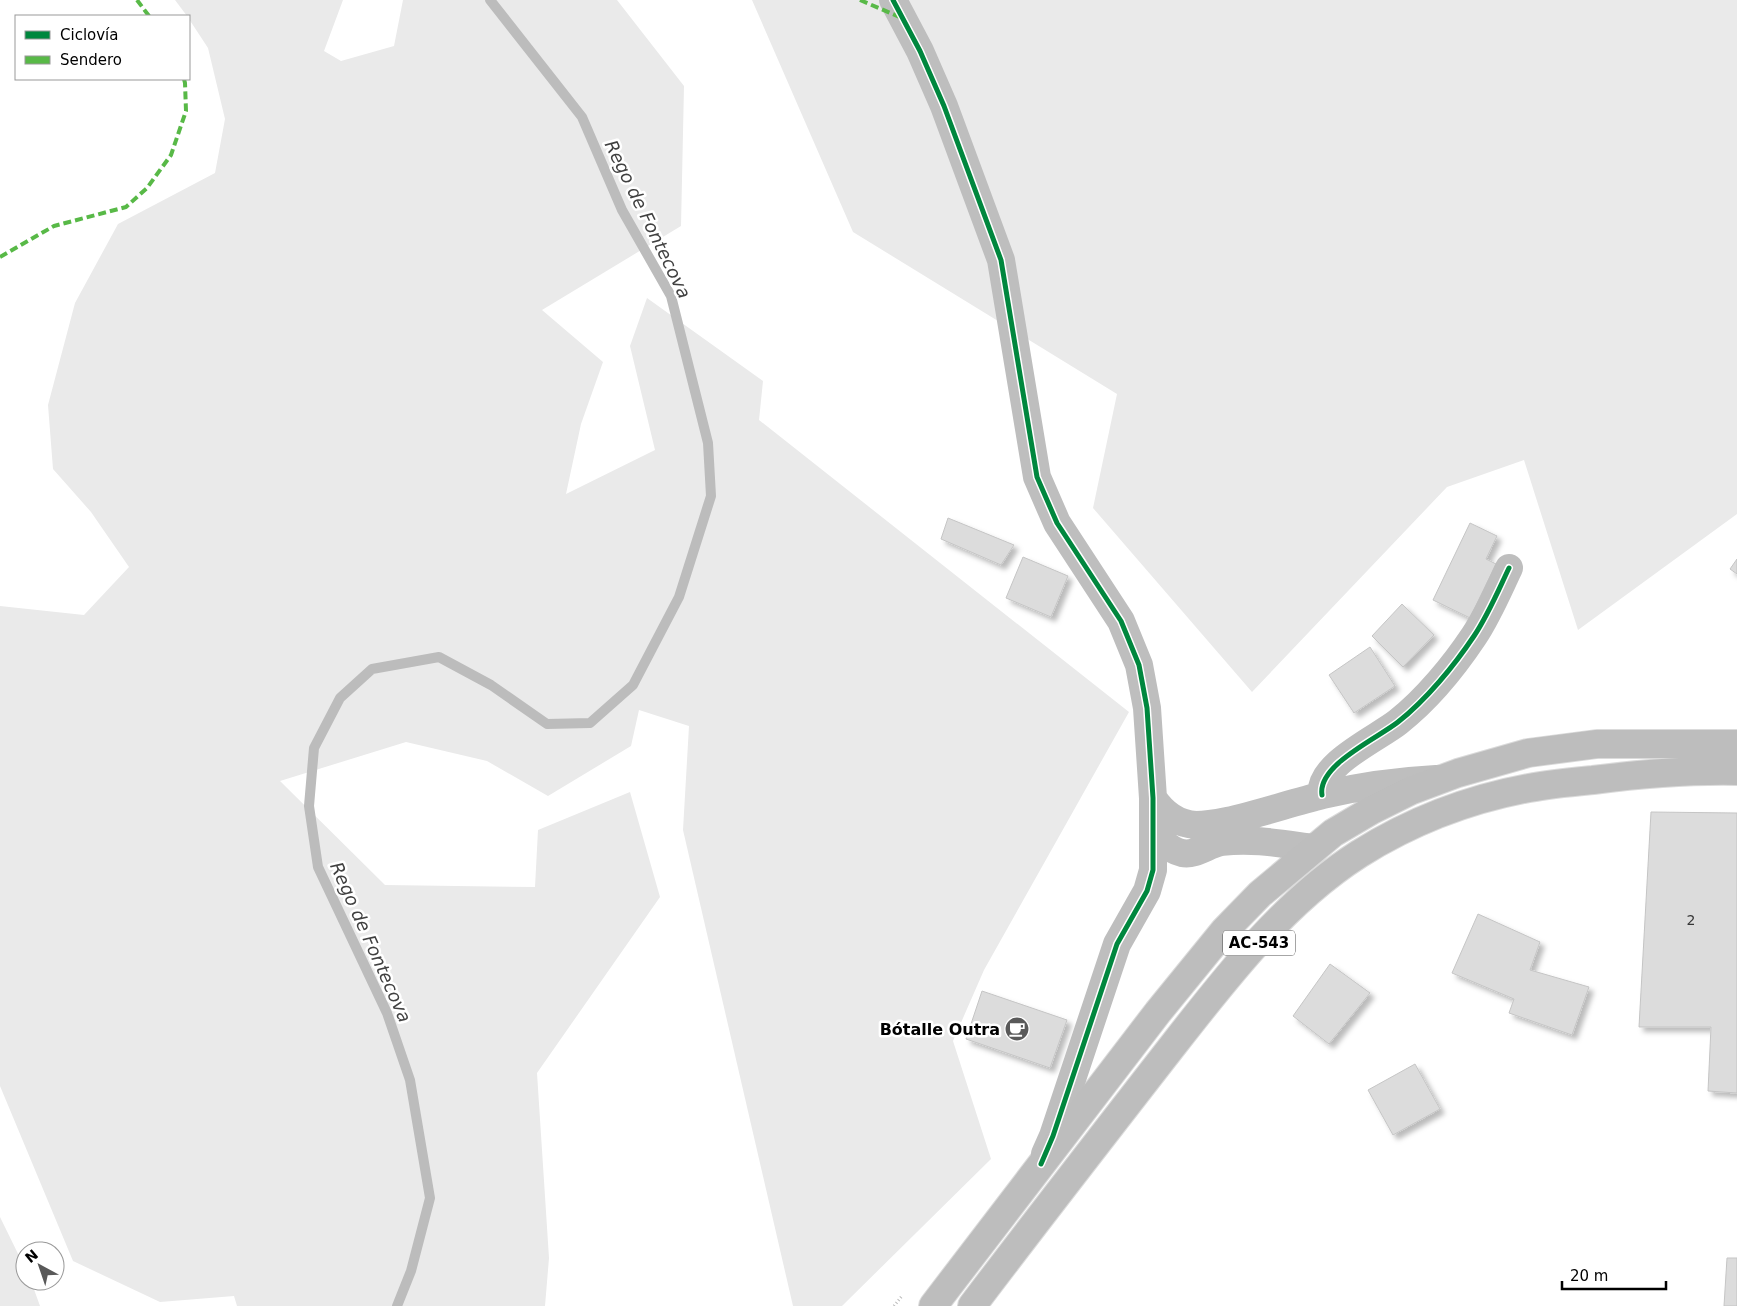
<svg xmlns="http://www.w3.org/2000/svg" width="1737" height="1306" viewBox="0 0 1737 1306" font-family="'DejaVu Sans',sans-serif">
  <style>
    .green { fill: #eaeaea }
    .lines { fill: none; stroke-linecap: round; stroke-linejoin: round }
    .stream { stroke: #bcbcbc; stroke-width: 10 }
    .building { fill: #dcdcdc; stroke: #c5c5c5; filter: url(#shadow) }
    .primary-casing { stroke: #dbdbdb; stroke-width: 30 }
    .path { stroke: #b8b8b8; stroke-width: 3; stroke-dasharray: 1 2.5; stroke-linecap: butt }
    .minor { stroke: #bebebe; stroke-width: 28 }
    .primary { stroke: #bdbdbd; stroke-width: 28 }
    .quiet { stroke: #58b947; stroke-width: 4; stroke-dasharray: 8 4; stroke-linecap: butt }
    .cycleway-casing { stroke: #fff; stroke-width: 8 }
    .cycleway { stroke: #00873e; stroke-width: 5 }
    .labels { text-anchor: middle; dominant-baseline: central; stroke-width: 5; stroke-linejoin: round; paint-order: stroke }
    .number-label { font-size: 14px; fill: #373737 }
    .shield { fill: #fff; stroke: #4c4c4c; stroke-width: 1 }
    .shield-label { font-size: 15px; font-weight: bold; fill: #000 }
    .poi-label { font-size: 16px; font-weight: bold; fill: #000; stroke: #fff; text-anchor: end }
    .water-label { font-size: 18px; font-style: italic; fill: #404040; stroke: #fff }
  </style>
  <defs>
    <filter id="shadow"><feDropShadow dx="4.5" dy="4.5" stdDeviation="2.5" flood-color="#0004"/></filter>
  </defs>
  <rect width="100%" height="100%" fill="#fff"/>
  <path class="green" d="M175,0H343L324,51L341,61L394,46L403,0H617L684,86L681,226L542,310L603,362L581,424L566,494L655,450L630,346L647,298L763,381L759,420L1129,712L984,970L953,1041L991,1159L842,1306H793L683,830L689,726L639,710L631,746L548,796L487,761L406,742L280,781L385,885L535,887L538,830L630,792L660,897L537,1073L549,1258L545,1306H237L234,1296L160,1302L73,1261L0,1086V606L84,615L129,567L91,512L53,469L48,405L75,303L118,224L215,173L225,119L208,48L189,19V16H187Z
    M752,0H1737V514L1578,630L1524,460L1447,487L1252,692L1093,508L1117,394L853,232Z
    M0,1217L25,1268V1281H31L40,1306H0Z"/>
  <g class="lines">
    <path class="stream" d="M397,1306L411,1271L430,1198L410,1080L387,1013L318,867L309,806L314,748L340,698L372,669L439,657L491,685L547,724L590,723L633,685L679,597L711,496L708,443L671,296L622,210L582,117L490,0"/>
  </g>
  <path class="building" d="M948,518L1014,545L1001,565L941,539Z
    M1470,523L1497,536L1486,559L1496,564L1470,618L1433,600Z
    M1023,557L1068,576L1051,617L1006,598Z
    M1737,559V574L1730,569Z
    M1402,604L1434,635L1403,667L1372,636Z
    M1370,647L1395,686L1354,713L1329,675Z
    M1651,812L1737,813V1093L1708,1091L1711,1027H1639Z
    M1478,914L1540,942L1530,970L1589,987L1572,1035L1509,1013L1514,999L1452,973Z
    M1330,964L1370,993L1329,1044L1293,1016Z
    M982,991L1067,1020L1050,1068L966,1039Z
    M1415,1064L1440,1109L1393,1135L1368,1090Z
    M1727,1258H1737V1306H1724Z"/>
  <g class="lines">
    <defs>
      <path id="primary" d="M933,1306L1158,1012L1224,931L1260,894L1333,833L1372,810L1410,791L1458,773L1528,753L1597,744H1737
        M972,1306C1034,1224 1097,1143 1160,1062C1218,988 1279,905 1359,854C1410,822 1469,799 1529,788C1550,784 1572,782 1593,780C1641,774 1689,770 1737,771"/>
    </defs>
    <use href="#primary" class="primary-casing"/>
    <path class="path" d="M894,1306L902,1296"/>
    <path class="minor" d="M893,0L920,51L944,106L1001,260L1037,477L1057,523L1121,621L1139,665L1147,708L1153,798V870L1147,891L1117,944L1053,1136L1045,1154
      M1322,795C1317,765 1378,738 1398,722C1426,700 1454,666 1474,636C1488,615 1498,591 1509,568
      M1153,798C1163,813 1177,824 1196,825C1206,825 1217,823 1227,821C1259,814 1291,803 1323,795C1361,786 1398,781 1436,779
      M1153,824C1159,838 1166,849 1182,853C1196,856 1208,844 1222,842C1253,838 1283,844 1314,848"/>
    <use href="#primary" class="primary"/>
    <path class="quiet" d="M137,0L149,16
      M860,0L902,18
      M0,257L54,226L126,207L147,188L171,155L186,111L185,83L184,79"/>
    <defs>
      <path id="cycleway" d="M893,0L920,51L944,106L1001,260L1037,477L1057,523L1121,621L1139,665L1147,708L1153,798V870L1147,891L1117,944L1053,1136L1041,1164
        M1322,795C1317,765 1378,738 1398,722C1426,700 1454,666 1474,636C1488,615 1498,591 1509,568"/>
    </defs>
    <use href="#cycleway" class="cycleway-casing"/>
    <use href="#cycleway" class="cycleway"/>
  </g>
  <defs>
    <symbol id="cafe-disc" viewBox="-11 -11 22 22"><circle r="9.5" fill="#595959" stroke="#fff"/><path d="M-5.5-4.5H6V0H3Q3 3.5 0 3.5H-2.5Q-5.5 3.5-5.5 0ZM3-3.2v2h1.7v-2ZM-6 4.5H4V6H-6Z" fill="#fff"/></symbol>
  </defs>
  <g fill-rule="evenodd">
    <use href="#cafe-disc" x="1003" y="1015" width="28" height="28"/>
  </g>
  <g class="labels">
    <g class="number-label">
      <text x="1691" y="920">2</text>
    </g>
    <rect class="shield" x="1223" y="930.5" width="72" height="25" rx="4"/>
    <g class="shield-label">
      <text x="1259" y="943">AC-543</text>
    </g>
    <g class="poi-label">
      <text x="1000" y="1029">Bótalle Outra</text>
    </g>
    <g class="water-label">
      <text transform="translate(648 219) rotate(64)">Rego de Fontecova</text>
      <text transform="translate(371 942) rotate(66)">Rego de Fontecova</text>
    </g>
  </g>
  <rect x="15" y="15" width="175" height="65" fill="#ffffff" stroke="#999999"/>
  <rect x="25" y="31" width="25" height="8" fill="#00873e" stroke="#999999"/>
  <text x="60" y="40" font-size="15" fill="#000000">Ciclovía</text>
  <rect x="25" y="56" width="25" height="8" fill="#58b947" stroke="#999999"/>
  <text x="60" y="65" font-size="15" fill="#000000">Sendero</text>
  <g transform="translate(40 1266) rotate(320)"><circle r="24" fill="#ffffff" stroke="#999999"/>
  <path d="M0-4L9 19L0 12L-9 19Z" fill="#595959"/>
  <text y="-8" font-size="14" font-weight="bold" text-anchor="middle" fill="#000000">N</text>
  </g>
  <path d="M1562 1281v8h104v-8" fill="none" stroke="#000000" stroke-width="2.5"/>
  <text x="1570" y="1281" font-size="15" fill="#000000" stroke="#ffffff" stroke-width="4" paint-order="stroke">20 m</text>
</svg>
